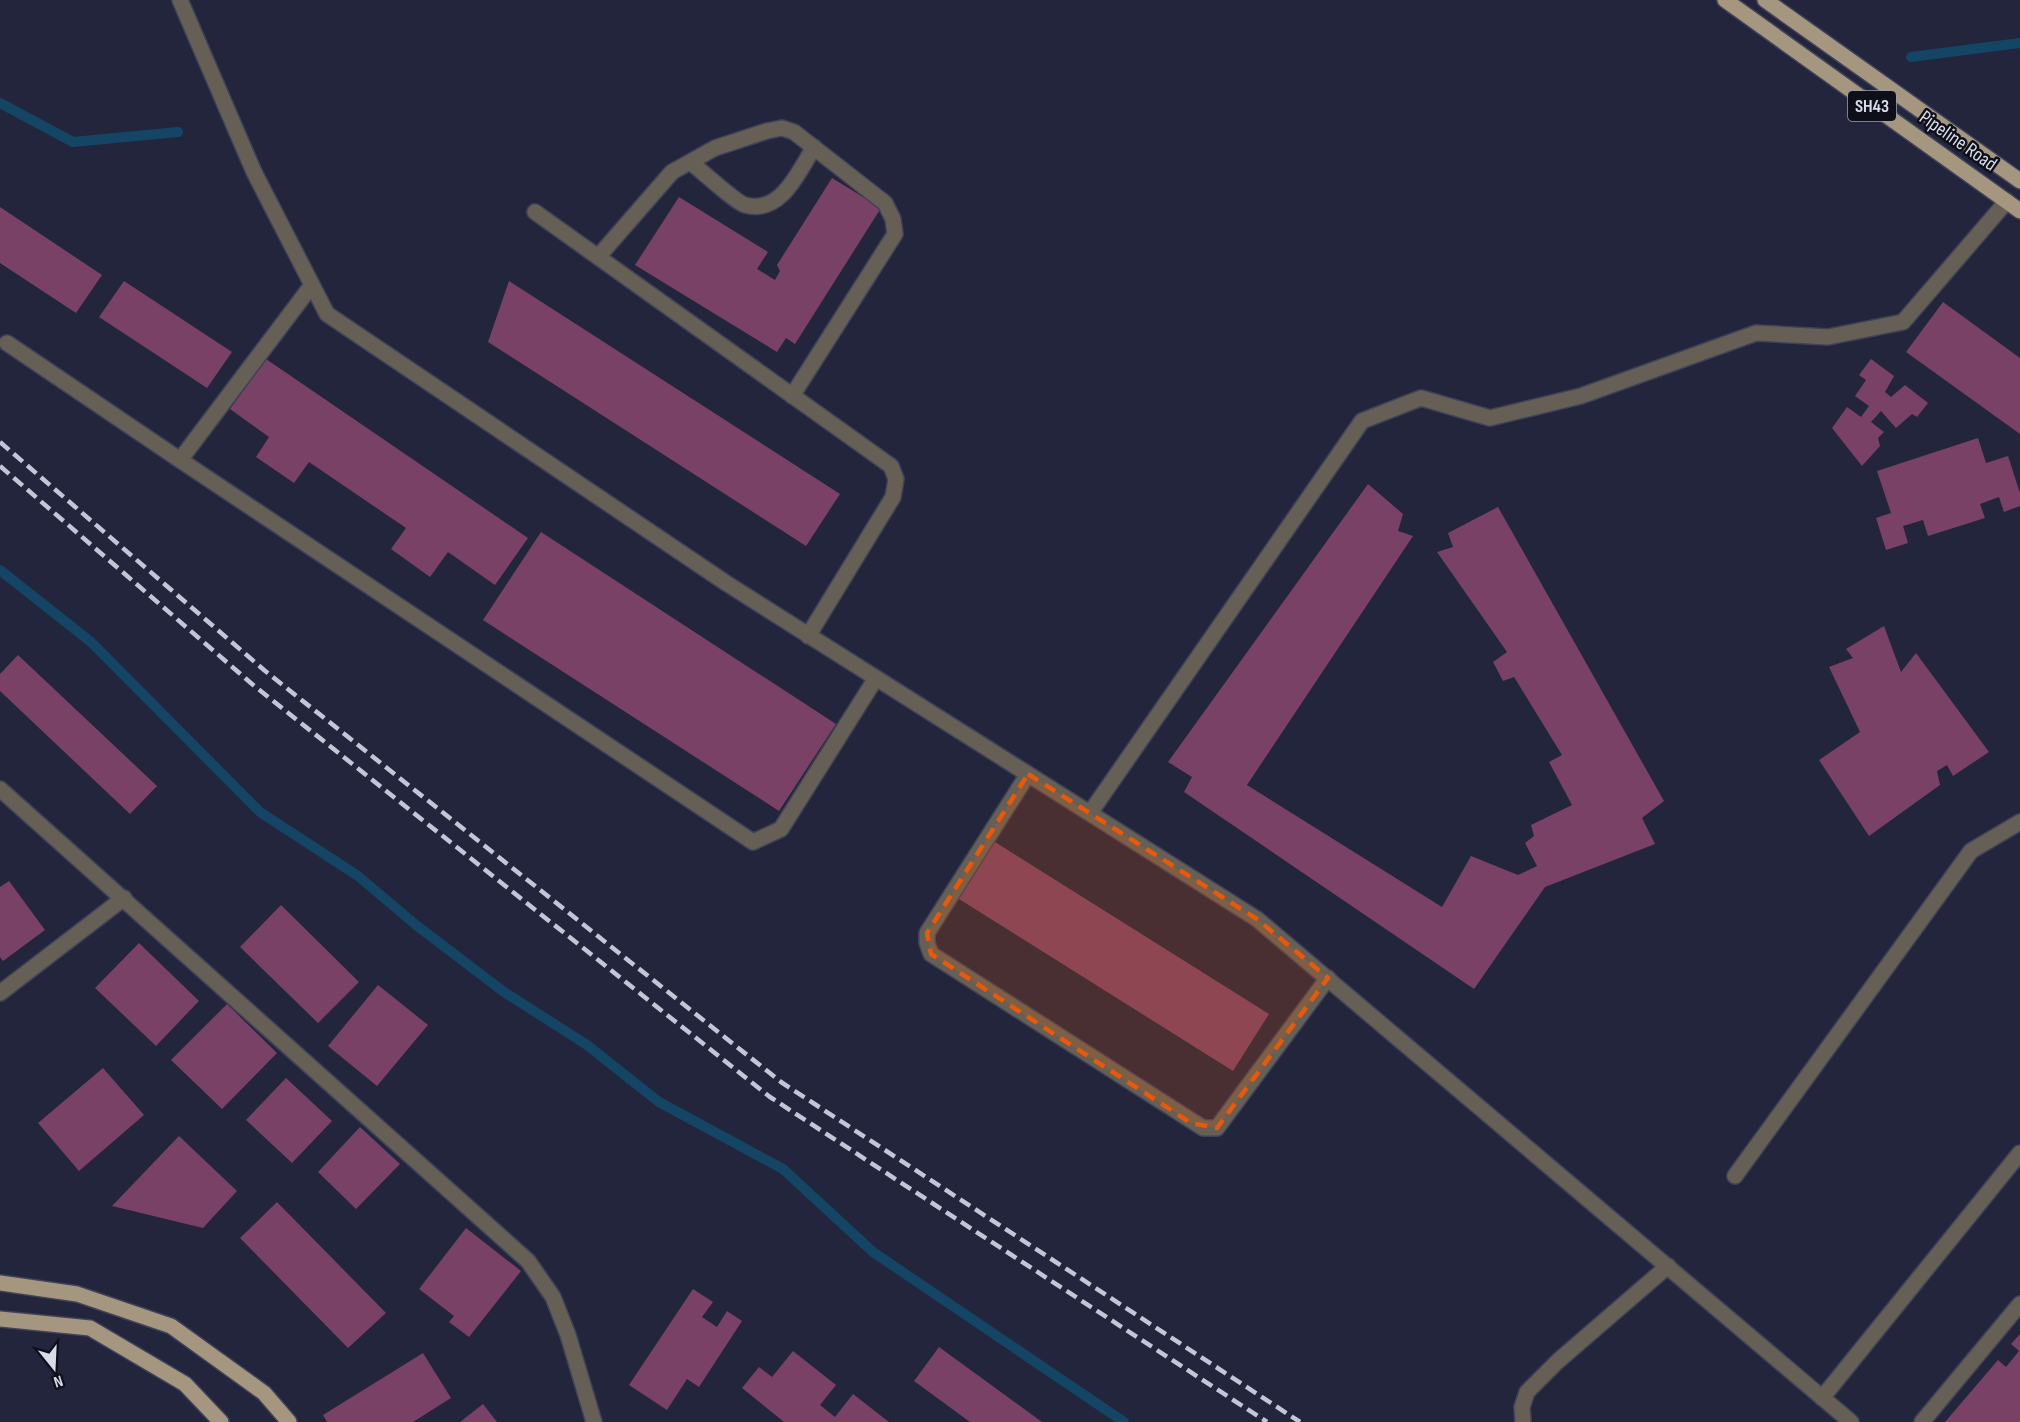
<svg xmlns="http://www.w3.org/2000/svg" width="2020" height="1422" viewBox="0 0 2020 1422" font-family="'Sofia Sans Condensed',sans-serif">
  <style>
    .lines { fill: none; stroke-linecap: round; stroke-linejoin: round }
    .stream { stroke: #144564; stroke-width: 10 }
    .building { fill: #794166 }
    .minor-casing { stroke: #3f4258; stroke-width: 18 }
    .major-casing { stroke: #3f4258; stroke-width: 18 }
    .minor { stroke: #665f55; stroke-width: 15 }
    .major { stroke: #a59680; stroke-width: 15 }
    .rail { stroke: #c3c6d6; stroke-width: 4.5; stroke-dasharray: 12 6; stroke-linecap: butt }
    .marked { fill: #e8590c; fill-opacity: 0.2; stroke: #e8590c; stroke-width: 4.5; stroke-dasharray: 12 8; stroke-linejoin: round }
    .labels { text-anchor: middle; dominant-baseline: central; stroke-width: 5; stroke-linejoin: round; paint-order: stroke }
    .shield { fill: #0e0f19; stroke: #9b9eab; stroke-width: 1.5 }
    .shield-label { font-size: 18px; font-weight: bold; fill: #d8dbea }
    .street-label { font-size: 20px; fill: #d8dbea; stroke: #0e0f19 }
  </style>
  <rect width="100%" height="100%" fill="#22253c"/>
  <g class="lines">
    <path class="stream" d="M1911,57L2020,43
      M0,103L73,142L178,132
      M0,570L91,642L260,812L358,876L416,925L504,992L587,1045L659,1102L783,1169L873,1252L1124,1422"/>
  </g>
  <path class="building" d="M832,178L881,208L795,344L786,338L777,352L635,265L679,197L768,252L757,269L775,280L780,271L777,265Z
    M0,207L102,275L76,313L0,263Z
    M124,281L232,352L207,388L99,317Z
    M509,281L840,494L806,546L488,342Z
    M1943,302L2020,358V434L1906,352Z
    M266,359L528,538L495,585L448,552L430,577L391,549L406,528L309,462L294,483L256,457L269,437L230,409Z
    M1871,359L1894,376L1885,392L1891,397L1905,385L1928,403L1917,417L1912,414L1896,428L1881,411L1871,422L1884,432L1878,438L1880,446L1862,466L1832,428L1847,407L1861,417L1869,406L1855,396L1866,380L1859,375Z
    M1978,438L1986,463L2008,456L2020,493V506L2004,512L1999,497L1980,504L1985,518L1928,536L1923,520L1903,526L1908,543L1886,550L1876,518L1891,513L1877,471Z
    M1368,484L1403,514L1398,531L1413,536L1247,785L1442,907L1471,856L1518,875L1537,866L1525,843L1534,836L1531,825L1572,805L1549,762L1562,755L1514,677L1503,681L1493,662L1507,652L1437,552L1453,547L1448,533L1498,507L1664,801L1642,818L1655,844L1545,887L1474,989L1184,792L1192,777L1168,762Z
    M541,532L836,724L779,811L483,620Z
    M1884,626L1901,672L1916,653L1989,752L1953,776L1947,765L1937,771L1940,785L1869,836L1819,760L1860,732L1829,667L1853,658L1846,649Z
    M18,655L157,786L130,814L0,691V674Z
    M995,842L1269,1014L1233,1071L959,899Z
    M9,881L45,930L3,961L0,957V887Z
    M281,905L359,982L318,1023L240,947Z
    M139,943L199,1001L156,1046L95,988Z
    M378,985L428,1025L377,1086L328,1046Z
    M227,1004L277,1053L222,1109L171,1060Z
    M103,1068L144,1115L79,1171L38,1123Z
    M286,1078L332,1121L292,1163L246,1120Z
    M360,1127L400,1164L356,1209L318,1172Z
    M179,1136L237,1191L203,1228L112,1206Z
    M277,1202L386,1313L348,1348L240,1238Z
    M466,1228L521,1271L469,1337L449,1322L454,1316L419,1289Z
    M693,1289L713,1302L702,1317L717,1327L727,1311L742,1321L699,1387L687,1379L667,1410L629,1385Z
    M2020,1334V1422H1945L1998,1360L2006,1367L2019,1351L2011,1344Z
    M939,1347L1042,1422H970L914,1381Z
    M793,1351L836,1385L820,1405L835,1417L853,1394L889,1422H784L742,1388L759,1367L772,1377Z
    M423,1353L451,1398L413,1422H327L323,1415Z
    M483,1404L497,1422H460Z"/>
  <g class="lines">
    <defs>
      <path id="minor" d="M180,0L254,172L327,314L726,583L1257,919L1851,1422
        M690,162C701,170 735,202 745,205C781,215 799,171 814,147
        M535,212L891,466L896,479L893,497L808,636
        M598,257L672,172L715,148L767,131L782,128L794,132L885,203L893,219L895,234L792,396
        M312,285L180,460L753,842L781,829L876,678
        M7,343L180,460
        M1028,774L927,933V943L931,954L1203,1128H1217L1328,978
        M0,789L528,1261L553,1297L568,1335L594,1422
        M1090,813L1362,421L1421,398L1490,418L1581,396L1756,333L1828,337L1903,322L2007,201
        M0,993L124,898
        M1735,1176L1971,851L2020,822
        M1822,1398L2020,1153
        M1523,1422L1522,1407L1527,1392L1558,1361L1668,1266
        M1922,1422L2020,1304"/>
      <path id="major" d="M1725,0L2020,211
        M1765,0L2020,181
        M0,1283L77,1294L171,1326L264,1393L289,1422
        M0,1319L90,1328L185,1384L221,1422"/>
    </defs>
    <use href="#minor" class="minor-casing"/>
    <use href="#major" class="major-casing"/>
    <use href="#minor" class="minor"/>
    <use href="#major" class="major"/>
    <path class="rail" d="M0,442L264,670L781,1082L1300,1422
      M0,466L252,684L770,1097L1267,1422"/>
  </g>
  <path class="marked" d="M1028,774L1257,919L1328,978L1217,1128L1191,1123L931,954L927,933Z"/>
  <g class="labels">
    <rect class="shield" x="1848" y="91" width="48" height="30" rx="4.5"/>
    <g class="shield-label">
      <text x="1872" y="106">SH43</text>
    </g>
    <g class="street-label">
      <text transform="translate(1958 141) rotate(35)">Pipeline Road</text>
    </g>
  </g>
  <g transform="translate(54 1368) rotate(162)" stroke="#0e0f19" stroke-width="4.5" paint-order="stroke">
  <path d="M0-4.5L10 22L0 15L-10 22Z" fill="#d8dbea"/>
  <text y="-9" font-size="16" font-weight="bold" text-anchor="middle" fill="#d8dbea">N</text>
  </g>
</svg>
